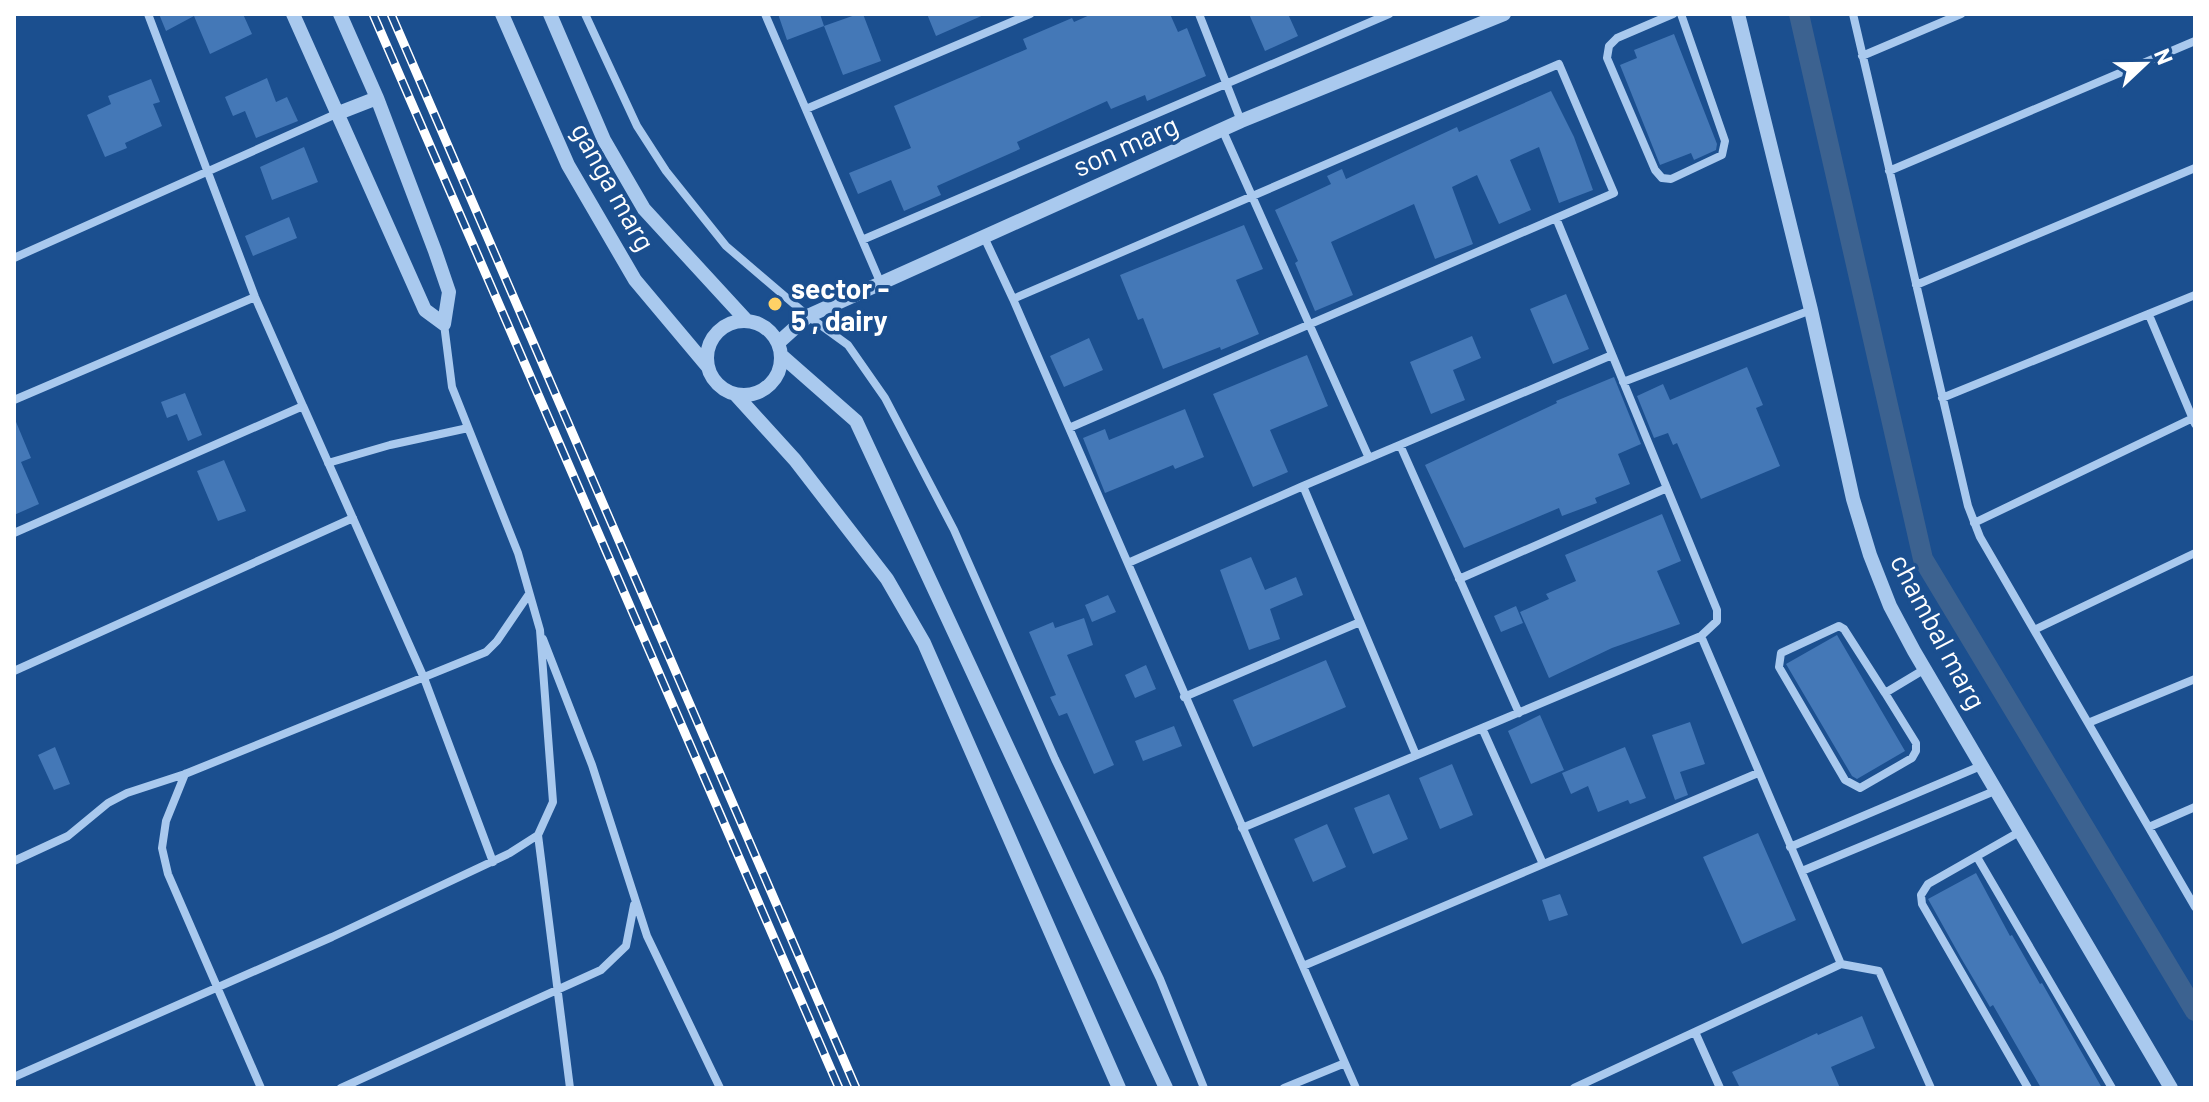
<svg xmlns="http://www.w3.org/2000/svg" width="2209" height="1102" viewBox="0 0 2209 1102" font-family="Barlow,sans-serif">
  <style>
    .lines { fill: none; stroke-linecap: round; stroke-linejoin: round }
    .canal { stroke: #3c6290; stroke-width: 20 }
    .building { fill: #4478b7 }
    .minor { stroke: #a9c9ee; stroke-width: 8 }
    .tertiary { stroke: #a9c9ee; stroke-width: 14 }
    .rail-casing { stroke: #fff; stroke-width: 9 }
    .rail { stroke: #1b4f8f; stroke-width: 6; stroke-dasharray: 18; stroke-linecap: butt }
    .poi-dot { fill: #ffd166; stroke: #1b4f8f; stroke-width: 3 }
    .labels { text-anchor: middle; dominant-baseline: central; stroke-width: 7; stroke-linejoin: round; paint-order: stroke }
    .street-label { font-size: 28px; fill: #fff; stroke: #1b4f8f }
    .poi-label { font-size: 28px; font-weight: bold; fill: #fff; stroke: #1b4f8f; text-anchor: start }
  </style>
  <rect width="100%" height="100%" fill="#1b4f8f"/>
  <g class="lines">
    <path class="canal" d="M1799,14L1923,559L2195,1011"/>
  </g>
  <path class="building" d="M159,14H243L252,34L210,54L194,16L166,31Z
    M778,14H820L824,26L787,40Z
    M858,14H863L881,61L843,75L824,26Z
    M927,14H986L936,36Z
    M1092,14H1170L1178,32L1187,28L1206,76L1147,101L1145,95L1111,109L1107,101L1017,142L1020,149L937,186L941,195L904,211L891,180L858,194L849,173L911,148L894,106L1027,49L1023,39L1072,18L1074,22Z
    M1249,14H1288L1298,36L1265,51Z
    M1674,34L1717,144L1716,150L1694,160L1691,153L1660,165L1620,65L1637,58L1634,50Z
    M267,78L276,102L287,97L298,121L256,138L245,111L233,116L225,97Z
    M151,79L160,102L153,104L162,126L125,143L127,148L105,157L87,115L111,104L108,96Z
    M1551,91L1574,137L1593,190L1559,203L1539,147L1510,160L1531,210L1499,224L1477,175L1452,187L1473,244L1435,259L1414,204L1331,242L1353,295L1315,311L1295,263L1298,261L1275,210L1331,184L1327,176L1342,169L1346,179L1457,127L1459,132Z
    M304,147L318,182L272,200L260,167Z
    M289,217L297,238L253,256L245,236Z
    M1244,225L1263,269L1236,280L1259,334L1221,350L1220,347L1163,369L1143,318L1138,320L1120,275Z
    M1566,294L1589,349L1553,364L1530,309Z
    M1472,336L1481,358L1453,370L1465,400L1431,414L1410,362Z
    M1089,338L1103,370L1064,387L1050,356Z
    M1307,355L1328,406L1270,430L1288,472L1253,487L1213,394Z
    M1747,367L1763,405L1756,408L1780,466L1701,499L1677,443L1673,445L1668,433L1654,438L1637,396L1663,384L1670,400Z
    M1614,377L1641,444L1618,454L1630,484L1595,498L1597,503L1562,516L1559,508L1464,548L1425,465L1557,403L1556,401Z
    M185,393L202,435L188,441L177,414L167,418L161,402Z
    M1185,409L1204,457L1175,469L1173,465L1105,493L1083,438L1105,429L1109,440Z
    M14,417L31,458L21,462L39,504L14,515Z
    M224,460L246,511L218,521L197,471Z
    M1662,514L1681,561L1657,571L1680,624L1612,648L1549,678L1520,612L1549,599L1546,594L1576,581L1565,555Z
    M1251,557L1265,590L1296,577L1303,595L1270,609L1280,639L1249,650L1220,570Z
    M1108,595L1116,612L1092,622L1085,605Z
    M1516,606L1523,623L1501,632L1494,616Z
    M1084,618L1093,645L1067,655L1114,765L1094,774L1067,713L1059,716L1050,697L1056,695L1029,632L1053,622L1055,628Z
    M1837,635L1905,751L1857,779L1852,776L1786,664Z
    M1326,660L1346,707L1253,747L1233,700Z
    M1146,665L1156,689L1135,698L1125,675Z
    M1540,715L1564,770L1531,784L1508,731Z
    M1690,722L1705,764L1680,772L1688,795L1675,800L1652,735Z
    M1174,726L1182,746L1143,761L1135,741Z
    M55,747L70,784L54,790L38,755Z
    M1625,747L1646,798L1630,804L1628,800L1598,812L1588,786L1571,794L1562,773Z
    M1452,764L1473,815L1440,829L1419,778Z
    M1389,794L1408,839L1373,854L1354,808Z
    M1327,824L1346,867L1313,882L1294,839Z
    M1758,833L1796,920L1742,944L1703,857Z
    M1976,873L2010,936L2012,935L2040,984L2042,983L2102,1088H2041L1993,1005L1990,1007L1961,958L1928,899Z
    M1560,894L1568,915L1549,921L1542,900Z
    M1862,1016L1875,1048L1831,1067L1840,1088H1740L1732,1072L1817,1033L1818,1035Z"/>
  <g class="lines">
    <path class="minor" d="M585,14L637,126L666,171L726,246L808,316L848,345L885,398L954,530L1055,759L1160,979L1204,1088
      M765,14L881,284
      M1199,14L1241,121
      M1673,14L1617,38L1609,46L1607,58L1655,170L1662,178L1671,179L1722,155L1725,141L1681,14
      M1853,14L1968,506L1980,537L2195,907
      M1862,56L1961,14
      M806,109L1030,14
      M1222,129L1369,458
      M1889,171L2195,41
      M1556,218L1717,610V621L1701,636L1841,964L1879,971L1931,1088
      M984,237L1013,299
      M862,240L1389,14
      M14,258L336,114
      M1916,285L2195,168
      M2149,315L2195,424
      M1623,382L1811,310
      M1942,398L2195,295
      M14,400L255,297
      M303,406L424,678L493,862
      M1069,428L1614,193L1559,64L1013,299L1345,1063
      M1400,445L1519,713
      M328,463L390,445L468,428
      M1974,523L2193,418
      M14,533L303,406L255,297L148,14
      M1128,563L1303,486
      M1459,579L1667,488
      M2034,630L2195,553
      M543,639L592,765L647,936L720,1088
      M14,671L353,518
      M1885,693L1916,743V751L1912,758L1860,788L1845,780L1779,667L1781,653L1839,626L1844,629L1885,693L1925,669
      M1184,697L1360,622
      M2088,723L2195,679
      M1416,755L1303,486L1612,355
      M185,774L166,821L162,848L168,874L261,1088
      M2149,827L2195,807
      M1242,828L1482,728
      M2021,831L1928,884L1921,895L1922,904L2028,1088
      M538,835L570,1088
      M1790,847L1983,765
      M1977,857L2112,1088
      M14,861L68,836L108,803L127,793L185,774L486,652L497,641L529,594
      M1543,864L1482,728L1701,636
      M1802,871L1997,790
      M1303,966L1758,773
      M1695,1032L1720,1088
      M14,1077L332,937L510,853L538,835L553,802L540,630L518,553L452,387L444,324
      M341,1088L601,970L626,946L634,905
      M1284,1088L1345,1063L1356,1088
      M1574,1088L1841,964"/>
    <path class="tertiary" d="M293,14L425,310L444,324L449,292L435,251L377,98L340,14
      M502,14L568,165L635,280L708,367
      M550,14L604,140L644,209L746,320
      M1738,14L1811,310L1853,499L1870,555L1890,606L1914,651L2171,1088
      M336,114L377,98
      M707 358a37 37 0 1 1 74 0a37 37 0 1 1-74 0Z
      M778,343L808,316L1241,121L1504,14
      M782,356L856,421L1166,1088
      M736,395L795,460L887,579L924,643L1119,1088"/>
    <defs>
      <path id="rail" d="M373,14L839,1088
        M391,14L856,1088"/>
    </defs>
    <use href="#rail" class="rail-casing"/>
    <use href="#rail" class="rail"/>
  </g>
  <circle class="poi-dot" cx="775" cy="304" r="8"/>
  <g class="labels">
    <g class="street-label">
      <text transform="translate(1125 145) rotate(-24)">son marg</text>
      <text transform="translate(614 186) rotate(61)">ganga marg</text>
      <text transform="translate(1939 631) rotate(62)">chambal marg</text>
    </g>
    <g class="poi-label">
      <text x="791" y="288">sector -<tspan x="791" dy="32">5 , dairy</tspan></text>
    </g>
  </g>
  <rect width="2209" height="1102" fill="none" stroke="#ffffff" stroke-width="32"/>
  <g transform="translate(2145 64) rotate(68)" stroke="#1b4f8f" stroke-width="6" paint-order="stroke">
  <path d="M0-6L14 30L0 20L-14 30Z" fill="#ffffff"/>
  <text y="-12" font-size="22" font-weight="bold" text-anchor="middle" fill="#ffffff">N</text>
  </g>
</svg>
